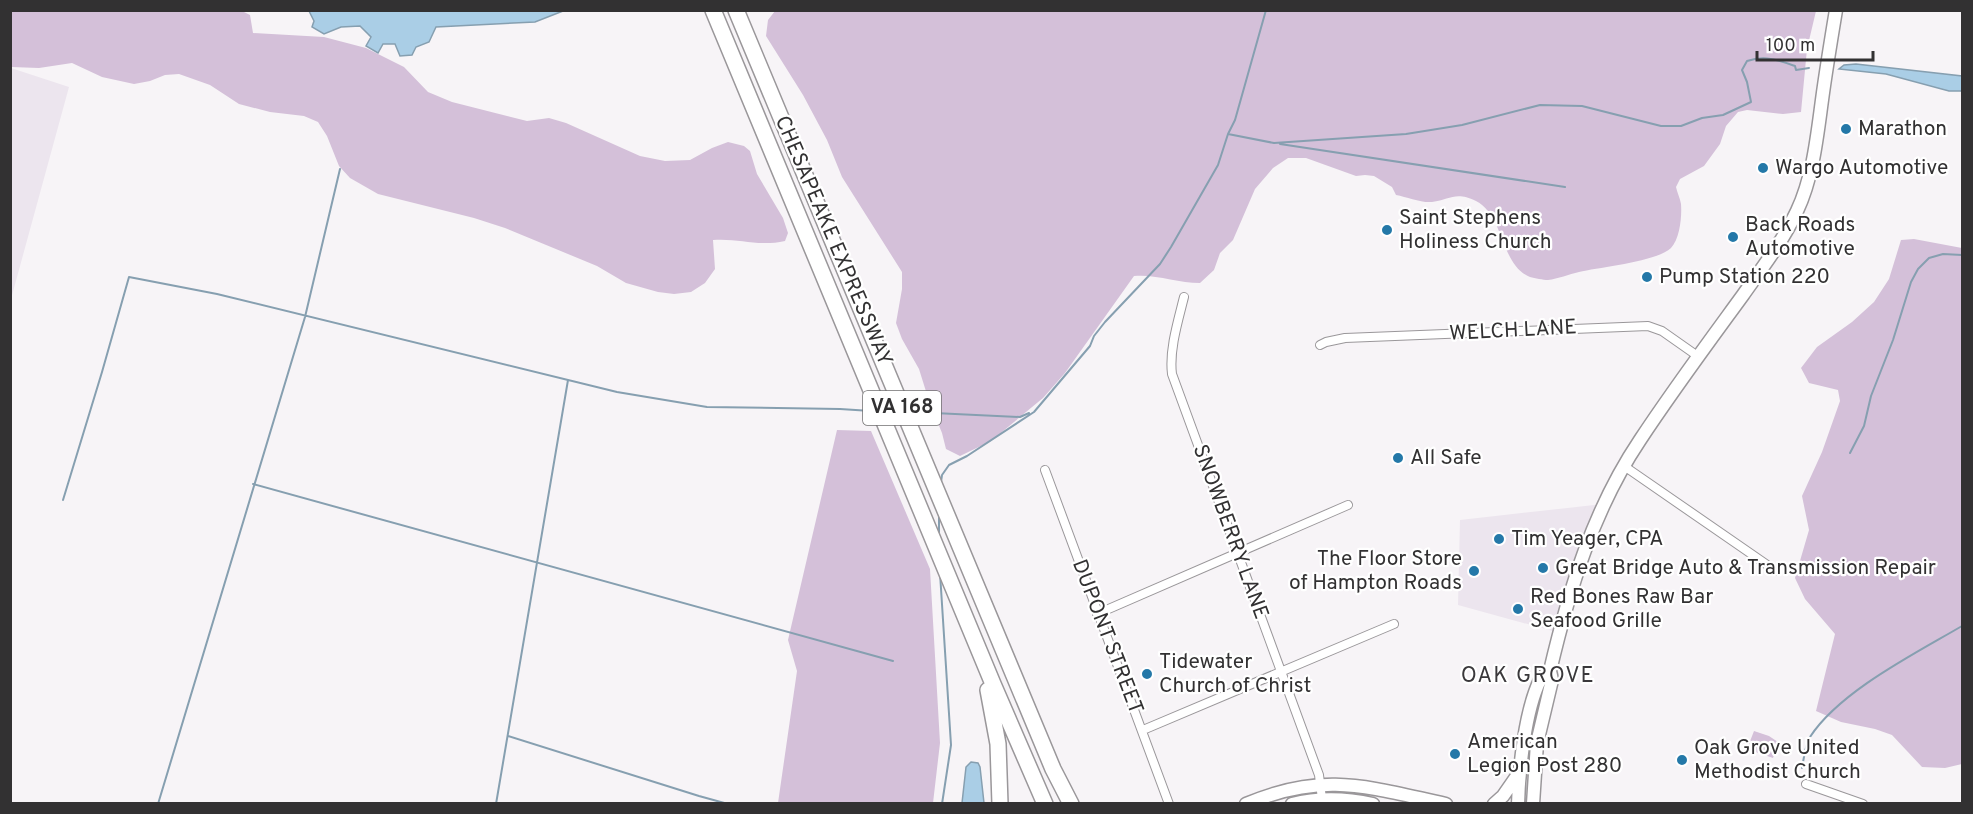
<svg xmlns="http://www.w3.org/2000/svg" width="1973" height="814" viewBox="0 0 1973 814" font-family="Overpass,sans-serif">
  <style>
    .built { fill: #ece5ee }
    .green { fill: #d4c0d9 }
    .water { fill: #aacee6; stroke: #869fb0; stroke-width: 1.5 }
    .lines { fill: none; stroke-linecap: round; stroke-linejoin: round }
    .stream { stroke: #869fb0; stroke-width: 2 }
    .minor-casing { stroke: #9a979a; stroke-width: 10 }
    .primary-casing { stroke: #9a979a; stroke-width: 15 }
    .motorway-casing { stroke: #9a979a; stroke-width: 18 }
    .minor { stroke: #fff; stroke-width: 8 }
    .primary { stroke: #fff; stroke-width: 12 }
    .motorway { stroke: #fff; stroke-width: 15 }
    .poi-dot { fill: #2478a8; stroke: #fff; stroke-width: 2 }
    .labels { text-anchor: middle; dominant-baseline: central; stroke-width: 4.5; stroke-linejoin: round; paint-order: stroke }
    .shield { fill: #fff; stroke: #706f70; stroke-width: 1.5 }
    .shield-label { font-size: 20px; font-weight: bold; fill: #323132 }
    .poi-label { font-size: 21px; fill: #323132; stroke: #fff; text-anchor: start }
    .street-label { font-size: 21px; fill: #323132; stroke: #fff }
    .neighbourhood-label { font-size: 22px; letter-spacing: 1.5px; fill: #3a383b; stroke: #fff }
  </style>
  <rect width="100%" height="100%" fill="#f7f4f7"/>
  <path class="built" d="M11,68L69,87L11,299L10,68Z
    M1603,504L1560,633L1458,605L1460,520Z"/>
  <path class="green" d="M11,10L242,11L250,15L253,33L324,37L366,48L404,67L428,92L452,102L527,121L549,118L566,123L640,156L665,161L690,160L712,148L728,142L744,146L750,151L757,174L783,218L788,233L785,241C758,247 739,238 713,240L715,269L705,283L691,292L674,294L658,292L626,283L597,266L505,228L474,218L378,194L350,178L339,166L327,136L318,122L304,116L270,112L239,104L210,85L179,74L165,75L150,81L134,84L102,77L72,63L39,68L11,67Z
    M775,11V10L1816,11L1807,49L1801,112L1783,114L1747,110L1738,112L1726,126L1720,144L1704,166L1680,179L1676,187C1677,192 1680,198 1681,204C1682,216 1680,239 1671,248C1656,262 1600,267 1579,272C1569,274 1558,279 1548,280C1543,280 1535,278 1530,277C1500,265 1505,216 1476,201C1455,191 1450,200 1432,202C1421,203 1407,197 1396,195L1392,187L1374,176L1365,175L1356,176L1306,158H1288L1273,168L1255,189L1233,240L1220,253L1214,270L1200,283C1178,283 1156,274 1134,276L1065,373L1043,398L991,441L960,456L946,449L942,433L929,401L919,369L902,339L896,323L902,289V272L842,177L827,140L803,95L766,36L768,20Z
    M1914,239L1962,248V764L1945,768L1922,767L1892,735L1875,729L1841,722L1816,711L1835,634L1805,599L1795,578L1809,530L1802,496L1822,452L1840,401L1838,390L1809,383L1801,368L1817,347L1852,322L1874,302L1889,279L1901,240Z
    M837,430L871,431L930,569L940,743L933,803H778L797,671L788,640Z
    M1754,731L1769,736L1778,742L1773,758L1747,749Z"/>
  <path class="water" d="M309,11H563L535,22L436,27L429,42L416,47L412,55L400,56L395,44H383L378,53L366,46L371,37L360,26L341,27L324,34L312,27L314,21Z
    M1856,64L1962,76V91H1949L1886,74L1839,69L1844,65Z
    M971,762L978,763L980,767L984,803H962L966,767Z"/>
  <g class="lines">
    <path class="stream" d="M1228,134L1274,143
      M1274,143L1406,134L1462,125L1540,105L1582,106L1661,126H1681L1702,118L1723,115L1751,102L1747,82L1742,70L1747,61C1765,55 1778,60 1795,66L1796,70L1809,68
      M1280,144L1565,187
      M888,411H895
      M913,412L1020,417L1029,413
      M1850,453L1864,426L1871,396L1893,340L1911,282L1918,269L1929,258L1943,254L1962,255
      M941,482L942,475L949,465L967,456L1034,412L1090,346L1094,336L1105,322L1160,264L1171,247L1218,165L1228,134L1235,120L1266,10
      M253,484L893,661
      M63,500L102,372L129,277L217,294L617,392L707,407L840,409L871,411
      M939,536V513
      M940,573L951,745L942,804
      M508,736L699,796L728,804
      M1802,768C1804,758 1805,745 1810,737C1840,691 1916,653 1962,626
      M158,804L305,317L340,169
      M496,804L568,380"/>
    <defs>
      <path id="minor" d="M1184,297C1178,321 1169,350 1172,374L1319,775L1322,799
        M1320,345L1326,342L1345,338L1648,326L1662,331L1699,357
        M1624,466L1776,571
        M1045,470L1169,804
        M1097,614L1348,505
        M1143,730L1394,624
        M1806,784L1863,804"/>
      <path id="primary" d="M1246,804C1324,771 1367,787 1446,804
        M1292,804C1319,797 1346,798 1373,804
        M1494,804L1503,796L1519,773
        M1518,804C1519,769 1525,711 1540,680C1542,676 1546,674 1550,671
        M1533,804L1537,743L1552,680L1550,671C1569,590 1593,510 1640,440C1673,390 1708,343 1743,295C1762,268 1783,241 1797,211C1813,177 1817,137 1822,100C1826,70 1831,40 1836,10"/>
      <path id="motorway" d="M713,10L993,684L1045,804
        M736,10L1053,769L1071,804
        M988,690L998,744L1000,804"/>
    </defs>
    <use href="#minor" class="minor-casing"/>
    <use href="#primary" class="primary-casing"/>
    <use href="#motorway" class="motorway-casing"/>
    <use href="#minor" class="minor"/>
    <use href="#primary" class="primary"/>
    <use href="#motorway" class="motorway"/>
  </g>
  <g class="poi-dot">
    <circle cx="1846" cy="129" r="6"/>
    <circle cx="1763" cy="168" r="6"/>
    <circle cx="1387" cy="230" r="6"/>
    <circle cx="1733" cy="237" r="6"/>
    <circle cx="1647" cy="277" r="6"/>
    <circle cx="1398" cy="458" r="6"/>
    <circle cx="1499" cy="539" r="6"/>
    <circle cx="1543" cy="568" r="6"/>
    <circle cx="1474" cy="571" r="6"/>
    <circle cx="1518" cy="609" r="6"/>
    <circle cx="1147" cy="674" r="6"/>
    <circle cx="1455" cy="754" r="6"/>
    <circle cx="1682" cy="760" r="6"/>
  </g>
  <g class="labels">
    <rect class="shield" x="863" y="391" width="78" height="34" rx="4.5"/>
    <g class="shield-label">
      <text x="902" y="408">VA 168</text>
    </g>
    <g class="poi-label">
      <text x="1858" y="129">Marathon</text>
      <text x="1775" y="168">Wargo Automotive</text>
      <text x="1399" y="218">Saint Stephens<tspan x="1399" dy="24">Holiness Church</tspan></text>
      <text x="1745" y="225">Back Roads<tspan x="1745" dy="24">Automotive</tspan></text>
      <text x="1659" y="277">Pump Station 220</text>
      <text x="1410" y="458">All Safe</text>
      <text x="1511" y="539">Tim Yeager, CPA</text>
      <text x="1462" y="559" text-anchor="end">The Floor Store<tspan x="1462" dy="24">of Hampton Roads</tspan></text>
      <text x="1555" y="568">Great Bridge Auto &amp; Transmission Repair</text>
      <text x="1530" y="597">Red Bones Raw Bar<tspan x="1530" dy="24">Seafood Grille</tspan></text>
      <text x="1159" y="662">Tidewater<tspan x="1159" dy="24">Church of Christ</tspan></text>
      <text x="1467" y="742">American<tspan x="1467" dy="24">Legion Post 280</tspan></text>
      <text x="1694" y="748">Oak Grove United<tspan x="1694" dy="24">Methodist Church</tspan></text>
    </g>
    <g class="street-label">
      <text transform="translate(833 241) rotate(67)">CHESAPEAKE EXPRESSWAY</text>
      <text transform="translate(1513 331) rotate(-3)">WELCH LANE</text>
      <text transform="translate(1230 532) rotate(70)">SNOWBERRY LANE</text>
      <text transform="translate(1107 637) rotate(69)">DUPONT STREET</text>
    </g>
    <g class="neighbourhood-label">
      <text x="1528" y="676">OAK GROVE</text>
    </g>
  </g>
  <rect width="1973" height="814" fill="none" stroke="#323132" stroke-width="24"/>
  <path d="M1757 51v9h116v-9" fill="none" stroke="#323132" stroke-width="3"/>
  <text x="1766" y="51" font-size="18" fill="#323132" stroke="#ffffff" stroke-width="4.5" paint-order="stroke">100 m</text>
</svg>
